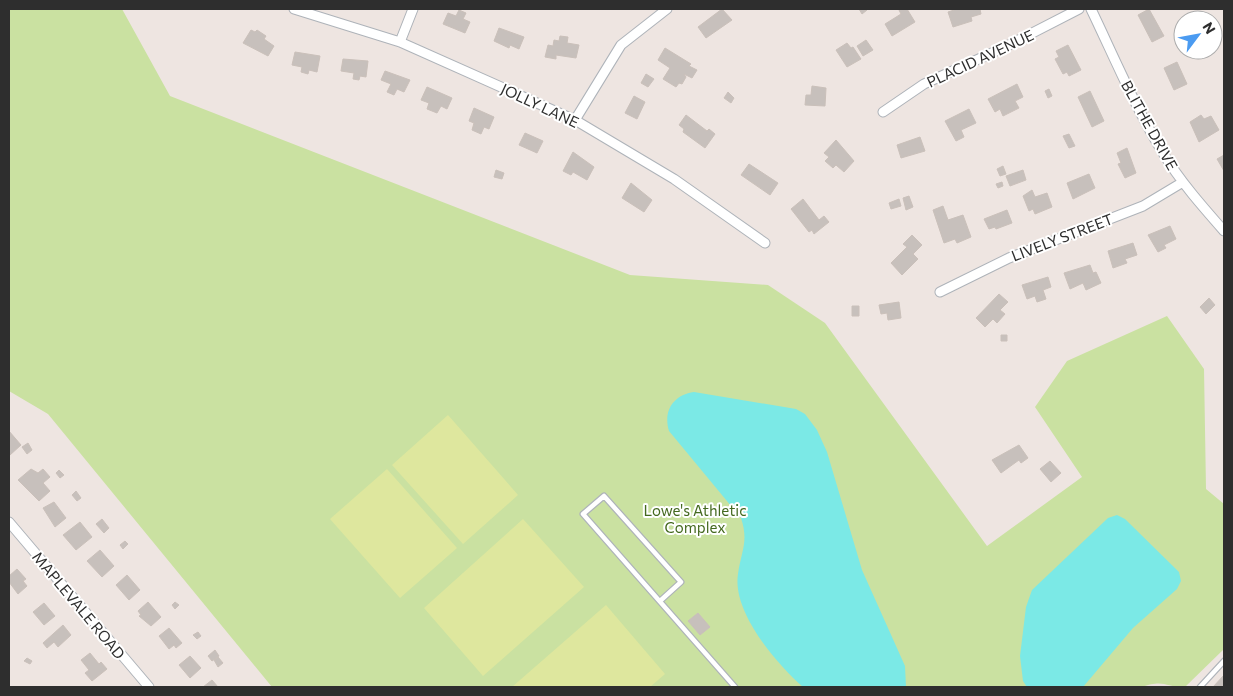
<svg xmlns="http://www.w3.org/2000/svg" width="1233" height="696" viewBox="0 0 1233 696" font-family="Commissioner,sans-serif">
  <style>
    .green { fill: #cae1a1 }
    .pitch { fill: #dee79e }
    .water { fill: #7be9e6 }
    .building { fill: #c7c0bc; stroke: #cac0ba }
    .lines { fill: none; stroke-linecap: round; stroke-linejoin: round }
    .lane-casing { stroke: #aeb3b9; stroke-width: 7 }
    .street-casing { stroke: #aeb3b9; stroke-width: 11 }
    .lane { stroke: #fff; stroke-width: 4.5 }
    .street { stroke: #fff; stroke-width: 9 }
    .labels { text-anchor: middle; dominant-baseline: central; stroke-width: 4; stroke-linejoin: round; paint-order: stroke }
    .street-label { font-size: 15px; fill: #2e2e2e; stroke: #fff }
    .park-label { font-size: 15px; fill: #44691f; stroke: #fff }
  </style>
  <rect width="100%" height="100%" fill="#eee5e1"/>
  <path class="green" d="M9,9H122L170,96L630,275L768,285L825,323L987,546L1082,477L1035,407L1067,361L1167,316L1204,369L1206,489L1224,504V649L1185,687C1164,687 1165,679 1141,687H272L48,414L9,391Z"/>
  <path class="pitch" d="M448,415L518,495L463,544L392,465Z
    M387,469L457,548L400,598L330,519Z
    M523,519L584,587L483,676L424,608Z
    M606,605L665,674L650,687H512Z"/>
  <path class="water" d="M694,392L796,409L805,414L817,430L827,452L862,570L905,666L906,687H803C776,663 732,612 738,574C741,551 749,542 741,518L669,431C663,411 673,395 694,392Z
    M1117,515L1125,519L1179,572L1181,581L1177,589L1133,628L1083,687H1027L1023,681L1020,656L1026,607L1032,590L1108,518Z"/>
  <path class="building" d="M722,9L732,20L706,38L698,27Z
    M859,9H866L867,10L862,14Z
    M901,9H907L915,22L892,36L885,24L901,14L899,10Z
    M957,9H980L981,14L971,17L972,21L953,27L948,12Z
    M1149,9L1164,36L1152,42L1138,15Z
    M459,10L466,13L463,19L470,22L465,33L443,24L448,13L456,16Z
    M499,28L524,37L519,49L510,45L509,48L494,41Z
    M251,30L255,32L257,30L266,36L264,39L274,46L268,56L243,43Z
    M560,36L568,37L567,43L579,45L576,58L556,55V59L545,57L548,45L553,46L554,40L559,41Z
    M866,40L873,50L863,56L857,46Z
    M847,43L851,48L853,47L861,59L847,67L836,50Z
    M1068,45L1081,70L1069,76L1067,72L1063,74L1055,59L1059,57L1056,51Z
    M665,48L691,64L689,66L697,70L692,78L684,74L686,77L682,84L679,83L676,87L663,79L670,68L658,60Z
    M295,52L320,56L317,72L309,70L308,74L301,72L302,67L292,65Z
    M343,59L368,61L366,77L360,76L359,80L353,79L354,73L341,71Z
    M1177,62L1187,84L1174,90L1164,68Z
    M385,71L410,80L404,92L397,89L394,95L387,92L391,84L381,80Z
    M646,74L654,79L648,87L641,83Z
    M1017,84L1023,97L1015,101L1019,108L1003,116L1000,109L995,112L988,99Z
    M812,86L826,88L825,106L805,105L806,95H811Z
    M427,87L452,98L447,109L441,106L437,113L427,109L429,103L421,100Z
    M1049,89L1052,96L1048,98L1045,91Z
    M1090,91L1104,121L1092,127L1078,97Z
    M728,92L734,98L731,103L724,98Z
    M634,96L645,102L637,119L625,113Z
    M474,108L494,117L489,129L484,127L481,134L472,130L474,123L469,121Z
    M969,109L976,123L961,130L964,137L956,141L945,121Z
    M686,115L707,131L709,129L715,134L705,148L683,132L684,129L679,125Z
    M1201,115L1204,119L1211,116L1219,130L1199,142L1190,122Z
    M525,133L543,141L537,153L519,145Z
    M1069,134L1075,146L1069,148L1063,136Z
    M920,137L925,151L901,158L897,145Z
    M836,140L854,161L844,172L836,165L833,168L825,161L829,157L824,153Z
    M1127,148L1136,173L1125,178L1118,164L1121,163L1117,153Z
    M573,152L594,167L587,180L573,172L571,175L563,171Z
    M1224,155V171L1217,159Z
    M749,164L778,183L770,195L741,175Z
    M1003,166L1006,174L1000,176L997,169Z
    M496,170L504,173L502,179L494,177Z
    M1023,170L1026,180L1010,186L1006,176Z
    M1089,174L1095,188L1073,199L1067,183Z
    M1002,182L1003,186L998,188L996,184Z
    M631,183L652,200L644,212L622,198Z
    M1032,190L1035,197L1047,193L1052,207L1035,214L1033,209L1029,211L1023,196Z
    M909,196L913,207L906,210L903,198Z
    M803,199L819,220L824,216L829,222L814,234L812,230L809,232L791,209Z
    M899,199L901,206L891,209L889,203Z
    M943,206L948,220L963,215L971,237L957,243L955,239L944,243L933,210Z
    M1007,210L1012,223L996,229L995,227L989,229L984,219Z
    M1170,226L1176,239L1164,245L1166,248L1158,252L1148,235Z
    M912,235L922,245L913,254L918,259L902,275L891,263L907,247L903,244Z
    M1133,243L1137,255L1125,259L1127,263L1113,268L1108,251Z
    M1090,265L1093,273L1096,272L1101,283L1086,290L1083,283L1070,289L1064,273Z
    M1048,277L1051,287L1043,290L1046,299L1037,302L1035,296L1027,299L1022,285Z
    M999,294L1008,302L1000,310L1005,314L997,323L993,319L985,327L976,318Z
    M1209,298L1215,305L1206,314L1200,307Z
    M899,302L901,318L888,320L887,313L881,314L879,305Z
    M852,306H859V316H852Z
    M1001,335H1007V341H1001Z
    M9,431L21,445L10,455L9,454Z
    M28,443L32,450L27,454L22,447Z
    M1019,445L1028,458L1021,463L1019,460L1001,473L992,460Z
    M1050,461L1061,473L1051,482L1040,469Z
    M31,469L38,473L43,469L50,477L43,483L50,491L39,501L18,480Z
    M59,470L64,475L60,478L56,473Z
    M76,491L81,498L77,501L72,495Z
    M54,502L66,518L55,527L43,508Z
    M102,519L109,528L104,533L96,524Z
    M80,522L92,537L76,550L63,535Z
    M125,541L128,544L123,549L120,545Z
    M100,550L114,566L102,577L87,561Z
    M17,569L26,579L23,581L27,586L18,594L9,582V576Z
    M127,575L140,590L129,600L116,585Z
    M148,602L161,617L151,626L139,616L141,615L138,611Z
    M175,602L179,605L175,609L172,605Z
    M44,603L55,616L44,625L33,612Z
    M698,613L710,627L700,635L688,621Z
    M63,625L71,635L58,647L54,642L47,648L43,643Z
    M169,628L182,643L176,648L174,645L169,649L159,636Z
    M198,632L201,636L197,639L193,635Z
    M215,650L219,656L212,661L208,656Z
    M90,653L99,664L101,662L107,669L92,681L85,673L89,670L81,660Z
    M190,656L201,668L190,678L179,665Z
    M218,657L223,663L218,667L214,660Z
    M27,658L32,661L30,664L24,661Z
    M1224,675V687H1213Z
    M212,680L218,687H203Z"/>
  <g class="lines">
    <defs>
      <path id="lane" d="M660,601L681,582L604,496L583,514L735,687
        M1200,687L1224,661"/>
      <path id="street" d="M294,9L400,42L575,120L674,179L765,243
        M1091,9C1114,57 1135,107 1163,153C1180,181 1202,206 1224,231
        M400,42L413,9
        M883,112L924,84L1007,46L1079,9
        M575,120L621,45L667,9
        M940,292L1009,258L1143,206L1183,182
        M9,522L149,687"/>
    </defs>
    <use href="#lane" class="lane-casing"/>
    <use href="#street" class="street-casing"/>
    <use href="#lane" class="lane"/>
    <use href="#street" class="street"/>
  </g>
  <g class="labels">
    <g class="street-label">
      <text transform="translate(980 58) rotate(-25)">PLACID AVENUE</text>
      <text transform="translate(540 105) rotate(25)">JOLLY LANE</text>
      <text transform="translate(1150 125) rotate(61)">BLITHE DRIVE</text>
      <text transform="translate(1062 237) rotate(-21)">LIVELY STREET</text>
      <text transform="translate(79 605) rotate(50)">MAPLEVALE ROAD</text>
    </g>
    <g class="park-label">
      <text x="695" y="510">Lowe's Athletic<tspan x="695" dy="17">Complex</tspan></text>
    </g>
  </g>
  <rect width="1233" height="696" fill="none" stroke="#2e2e2e" stroke-width="20"/>
  <g transform="translate(1198 35) rotate(58)"><circle r="24" fill="#ffffff" stroke="#ababab"/>
  <path d="M0-4L9 19L0 12L-9 19Z" fill="#4b9bf1"/>
  <text y="-8" font-size="14" font-weight="bold" text-anchor="middle" fill="#2e2e2e">N</text>
  </g>
</svg>
